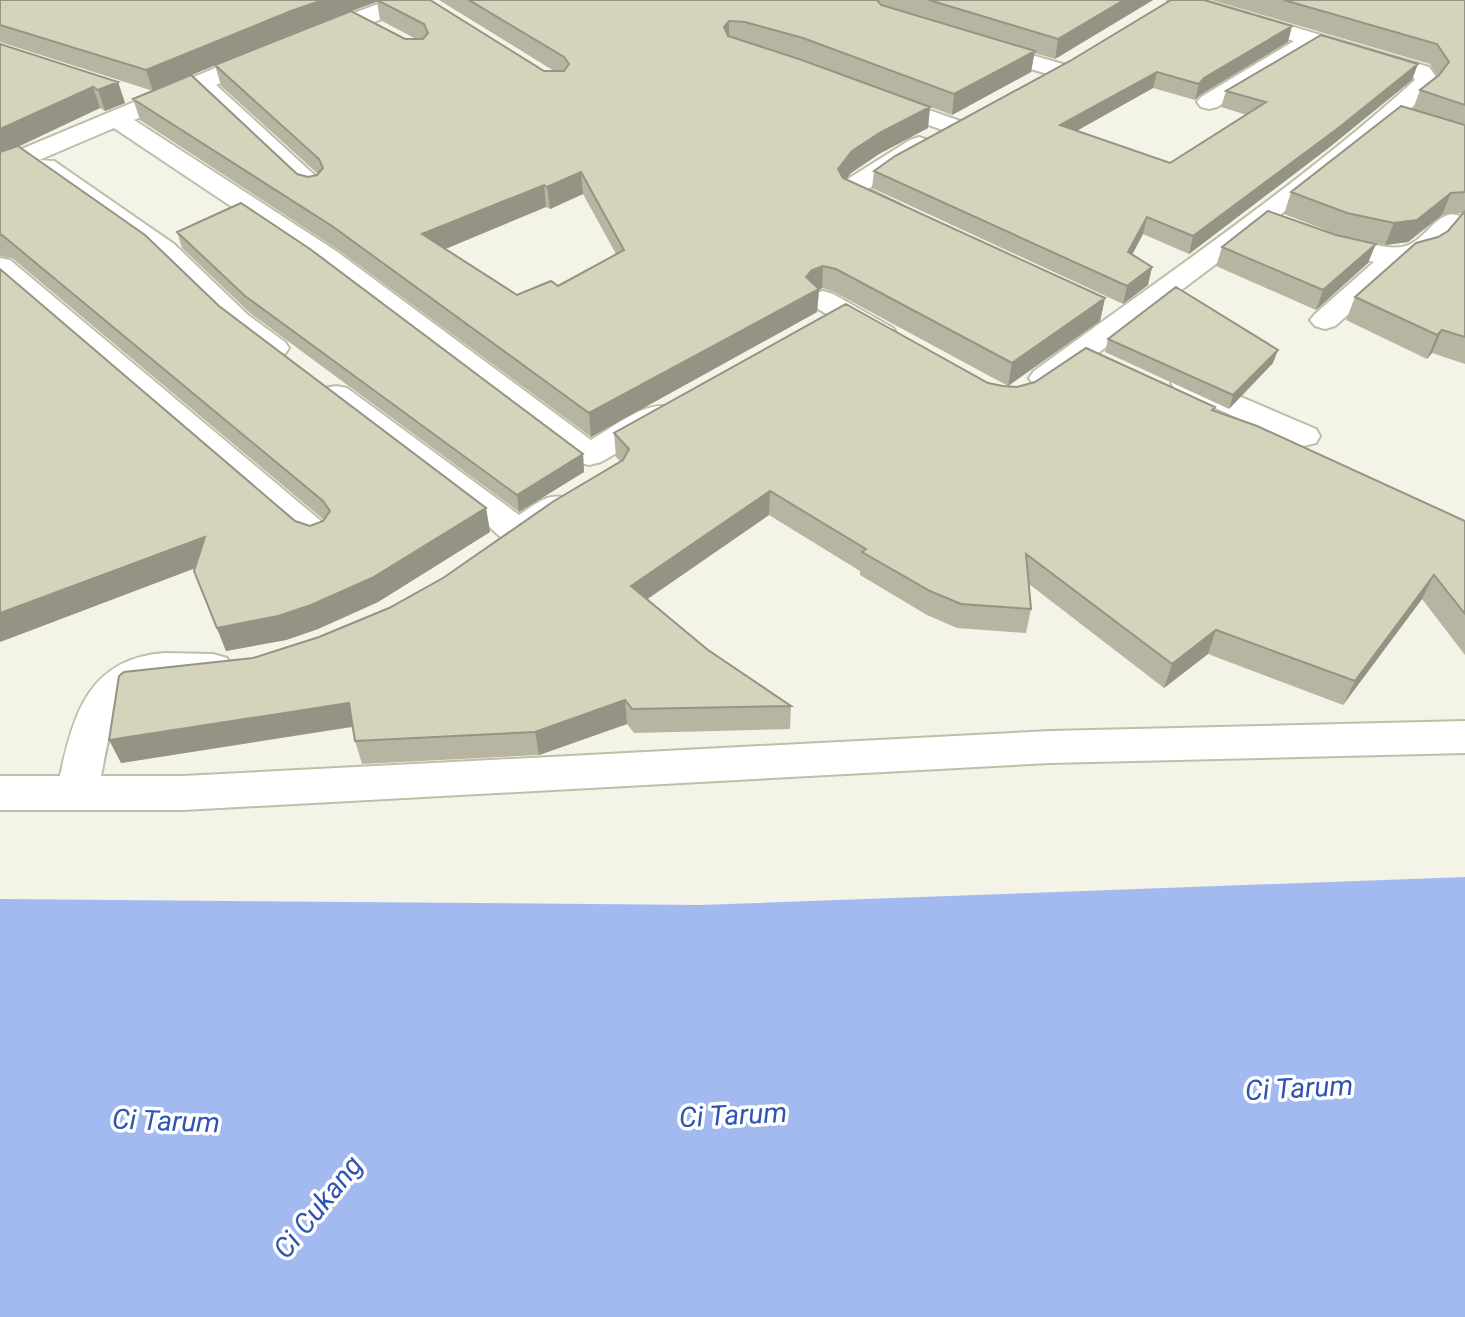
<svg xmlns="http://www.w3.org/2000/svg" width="1465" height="1317" viewBox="0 0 1465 1317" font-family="Roboto,sans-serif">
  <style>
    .water { fill: #a3baf0 }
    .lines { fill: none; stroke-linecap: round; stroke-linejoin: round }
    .street-casing { stroke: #bfbea9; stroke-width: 4 }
    .street { fill: #fff; fill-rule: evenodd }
    .wall { fill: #b7b5a2; fill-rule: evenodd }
    .shaded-wall { fill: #959484 }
    .building { fill: #d5d3bc; stroke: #959484; stroke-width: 2; fill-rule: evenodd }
    .labels { text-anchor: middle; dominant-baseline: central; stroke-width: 7; stroke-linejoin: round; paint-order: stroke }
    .near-water-label { font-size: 28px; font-style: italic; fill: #2f54b2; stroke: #fff }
  </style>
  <rect width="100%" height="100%" fill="#f3f3e7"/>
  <path class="water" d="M1465,877V1317H0V899L701,905Z"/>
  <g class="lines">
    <defs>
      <path id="street" d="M389,0H420L417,5L216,85L322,182L326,188L322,194L313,196L304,194L198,93L134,120L336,251L591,440C614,427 645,400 672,407L677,414L672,421L601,462L589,465L577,462L316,263L114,128L39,160L54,161L174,244L248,315L285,342L289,348L285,354L274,357L263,354L228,327L154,256L36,171L32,166L35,161L0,175V158L297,34Z
        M1168,0H1202L1429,67L1439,81L1399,120L1270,223L1056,385L1045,387L1034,385L1029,378L1034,371C1161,278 1298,186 1415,80L1413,77L1316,48L1217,107L1209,109L1201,107L1197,102L1201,97L1294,41L1171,5Z
        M983,41L1066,65L1070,70L1066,75L1058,77L975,53L972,48L975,43Z
        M881,93L960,121L963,126L960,131L951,133L873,105L869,100L873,95Z
        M919,137L928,140L932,145L928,150L868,189L901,205L905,211L901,217C881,222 861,206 843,198L839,192L843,182L910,140Z
        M1451,214L1461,216L1465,222L1437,251L1428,257L1407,263L1335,326L1325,329L1315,326L1310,320L1315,314L1374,262L1311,245L1307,239L1311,233C1337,227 1371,251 1402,247C1423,243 1431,219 1451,214Z
        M0,258L10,260L328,527L334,535L328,543L316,547L304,543L0,281Z
        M823,291L833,294L893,328L897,334L893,340L882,343L871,340L813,306L808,300L813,294Z
        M1187,374L1316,429L1320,436L1316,443L1304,446L1292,443L1176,390L1171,383L1176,376Z
        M336,386L347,388L519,515C536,504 547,492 568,498L573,506C567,516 558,522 548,529C523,547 514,552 491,528L325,402L320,395L325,388Z
        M164,653L213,654L227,658L232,668L227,678C208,684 191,681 172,681C115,682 110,732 101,776H183L1050,731L1465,721V753L1050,763L183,810H0V776H60C74,713 89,659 164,653Z"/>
    </defs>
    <use href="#street" class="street-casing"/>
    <use href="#street" class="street"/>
  </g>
  <path class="wall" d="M0,0H430L544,71H554L439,0H1153L1055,59L1034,53L1031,72L952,115L802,59L773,51L930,107L928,128L879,154L851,173L846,179L1105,298L1100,321L1008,386L834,292L822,288L819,290L817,312L591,437L337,249L140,120L133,99L153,91L0,42ZM377,2L380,20L416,39H405L351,11ZM334,18L230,59L296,32ZM215,65L221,86L318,174L308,177L297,174L191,75ZM583,194L616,254L558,286L517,295L445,249L546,207L550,209Z
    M1211,0H1465V364L1432,353L1427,359L1346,320L1355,297L1448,231L1462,215L1461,213L1442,215L1408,242L1385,245L1339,235L1284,214L1291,192L1413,109L1420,90L1437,76L1430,64Z
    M1288,42L1200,95L1195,100L1153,88L1076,131L1170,163L1247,115L1221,107L1226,91L1412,80L1331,146L1189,254L1143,234L1132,255L1152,267L1148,285L1123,304L872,188L874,171L1070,61Z
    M0,44L118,82L125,103L105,111L100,108L18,147L219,306L486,508L490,532L378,602L318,629L286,640L226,651L194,571L195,568L0,642L295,521L310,526L324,520L12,258L0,256Z
    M177,232L583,454L584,472L519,512L250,313L182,248Z
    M1222,247L1368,263L1316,310L1216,266Z
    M1108,339L1273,363L1229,409L1105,352Z
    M988,383L1003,386L1215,407L1214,411L1465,521V655L1422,599L1343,705L1208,654L1164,688L1029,584L1031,609L1026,633L957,628L927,615L860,575V571L769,515L647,599L708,650L791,706L790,729L634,733L627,724L539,755L362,764L355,741L353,727L121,763L253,658L319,637L389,608L443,578L620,461L616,457L614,433Z"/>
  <path class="shaded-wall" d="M323,0H381L296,32L153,91L146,70L291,11Z
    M1124,0H1153L1055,59L1058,39Z
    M729,21V41L724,27Z
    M1292,26L1288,42L1200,95L1195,100L1199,84L1204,78Z
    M1035,51L1031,72L952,115L954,94Z
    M1418,64L1412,80L1331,146L1189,254L1193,236Z
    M1157,72L1153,88L1057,142L1060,125Z
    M118,82L125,103L105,111L98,90Z
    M93,87L100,108L0,155V129Z
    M930,107L928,128L879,154L851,173L837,191L838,169L852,151L881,132Z
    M581,172L583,194L550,209L547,187Z
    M544,185L546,207L426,257L422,234Z
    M1451,193L1442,215L1408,242L1385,245L1394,223Z
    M1147,217L1143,234L1124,270L1128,252Z
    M1376,244L1368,263L1316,310L1323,290Z
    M823,266L822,288L819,290L817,312L591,437L589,413L806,277L812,270Z
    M1152,267L1148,285L1123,304L1127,286Z
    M1105,298L1100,321L1008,386L1012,363Z
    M1442,330L1432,353L1427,359L1437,335Z
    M1278,350L1273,363L1229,409L1233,395Z
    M583,454L584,472L519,512L517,495Z
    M770,491L769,515L633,609L631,586Z
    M486,508L490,532L378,602L318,629L286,640L226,651L217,628Z
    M205,537L214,561L0,642V613Z
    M1434,575L1422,599L1343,705L1355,681Z
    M1216,630L1208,654L1164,688L1172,664Z
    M625,700L627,724L539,755L535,732Z
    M349,703L356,726L121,763L109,740Z"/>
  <path class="building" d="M0,0H323L291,11L146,70L0,25Z
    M377,0H430L544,71H564L569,64L564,57L469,0H877L881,5L1035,51L954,94L803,38L745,22L729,21L724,27L728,36L802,60L930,107L881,132L852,151L838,169L843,178L1105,298L1012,363L836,269L823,266L812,270L806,277L819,289L589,413L332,226L133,99L191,75L297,174L308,177L317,175L323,168L319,159L215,65L351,11L405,39H423L428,33L424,24ZM581,172L624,250L558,286L551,281L517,295L422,234L544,185L547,187Z
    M929,0H1124L1058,39Z
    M1171,0H1204L1292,26L1204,78L1199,84L1157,72L1060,125L1170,163L1266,102L1226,91L1321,35L1418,64L1337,129L1193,236L1147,217L1128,252L1152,267L1127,286L874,171L895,156L1070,61Z
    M1284,0H1465V105L1420,90L1439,75L1449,62L1437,44Z
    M0,44L118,82L98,90L93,87L0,129Z
    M1401,106L1465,125V192L1451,193L1417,220L1394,223L1347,213L1291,192Z
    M18,146L145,235L219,306L486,508L372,578L311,605L278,616L217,628L194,571L205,537L0,613V269L295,521L310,526L323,521L330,511L323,501L2,235H0V152Z
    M241,203L310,249L583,454L517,495L245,296L177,232Z
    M1268,211L1336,235L1376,244L1323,290L1222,247Z
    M1465,211V337L1442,330L1437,335L1355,297L1416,243L1438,237L1448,231Z
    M1176,287L1278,350L1233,395L1108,339Z
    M846,304L988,383L1003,386L1017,387L1035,382L1086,348L1215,407L1212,410L1257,426L1465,521V614L1434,575L1355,681L1216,630L1172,664L1026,554L1031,609L961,604L930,591L862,552L866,549L770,491L631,586L708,650L791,706L632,709L625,700L535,732L355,741L349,703L109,740L119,676L124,672L253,658L319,637L389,608L443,578L554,501L623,460L629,449L614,433Z"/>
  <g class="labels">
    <g class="near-water-label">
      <text transform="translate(1299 1088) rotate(-3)">Ci Tarum</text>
      <text transform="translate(733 1115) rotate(-3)">Ci Tarum</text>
      <text transform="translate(166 1121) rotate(2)">Ci Tarum</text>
      <text transform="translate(318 1207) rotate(-51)">Ci Cukang</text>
    </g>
  </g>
</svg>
